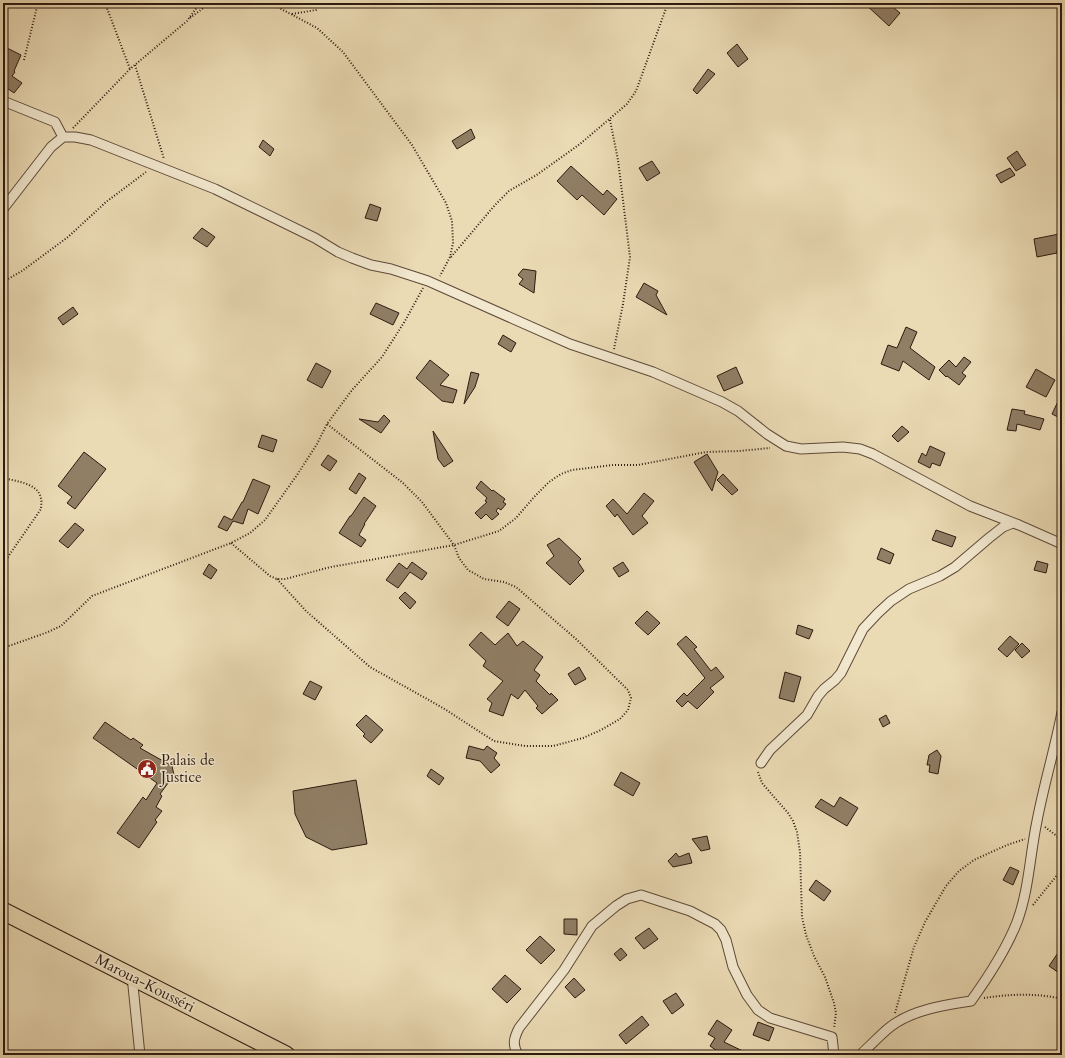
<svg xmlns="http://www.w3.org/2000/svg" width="1065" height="1058" viewBox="0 0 1065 1058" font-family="Cardo,serif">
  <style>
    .building { fill: #907e65; stroke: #2e1a0f }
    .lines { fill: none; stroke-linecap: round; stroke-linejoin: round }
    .street-casing { stroke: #5d4a38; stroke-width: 11 }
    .highway-casing { stroke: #2e1a0f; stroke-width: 19 }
    .path { stroke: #2e1a0f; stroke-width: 2; stroke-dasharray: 1 2; stroke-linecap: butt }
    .street { stroke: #f2e8cf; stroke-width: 9 }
    .highway { stroke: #ebdbb5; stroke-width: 17 }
    .labels { text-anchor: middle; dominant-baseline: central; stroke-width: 3; stroke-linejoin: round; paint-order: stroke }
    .poi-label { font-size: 15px; fill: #2e1a0f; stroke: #f2e8cf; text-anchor: start }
    .street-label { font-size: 15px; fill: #2e1a0f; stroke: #f2e8cf }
  </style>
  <rect width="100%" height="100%" fill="#ebdbb5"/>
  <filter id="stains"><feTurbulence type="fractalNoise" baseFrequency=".005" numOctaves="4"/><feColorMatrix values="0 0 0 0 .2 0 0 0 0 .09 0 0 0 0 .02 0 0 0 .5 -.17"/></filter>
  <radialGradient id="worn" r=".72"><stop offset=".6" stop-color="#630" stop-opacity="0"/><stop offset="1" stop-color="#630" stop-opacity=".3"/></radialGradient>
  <path class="building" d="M864,3H888L900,13L889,26Z
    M737,44L748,59L738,67L727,53Z
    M3,46L21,55L14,71L15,72L12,76L22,83L14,93L4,86L3,88Z
    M708,69L715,74L697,94L693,90Z
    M471,129L475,138L457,149L452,141Z
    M263,140L274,149L270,156L259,147Z
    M1017,151L1026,165L1016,171L1007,158Z
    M652,161L660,173L647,181L639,168Z
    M571,166L603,195L607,190L617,199L604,215L582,195L577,200L557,181Z
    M1010,168L1015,175L1001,183L996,175Z
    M370,204L381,208L377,221L365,218Z
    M202,228L215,237L207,247L193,238Z
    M1059,234L1062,249L1057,250V253L1037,257L1034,239Z
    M523,269L536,271L534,293L519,284L523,279L518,275Z
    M644,283L658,291L656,295L667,315L636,297Z
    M376,303L399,313L393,325L370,314Z
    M73,307L78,314L63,325L58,318Z
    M906,327L917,332L910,348L935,367L929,380L903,361L899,371L881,364L888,345L897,348Z
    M503,335L516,343L511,352L498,344Z
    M964,357L971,362L962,373L966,376L959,385L947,376L946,377L939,370L949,360L956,367Z
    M430,360L449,375L440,385L457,390L453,403L442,401L416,378Z
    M316,363L331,371L322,388L307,380Z
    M736,367L743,383L724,391L717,376Z
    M1036,369L1055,380L1046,397L1026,387Z
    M471,372L479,374L475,387L464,404Z
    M1062,393V419L1052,414Z
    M1012,409L1025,411L1024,414L1044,419L1040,430L1017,424L1016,431L1007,430Z
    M384,415L390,421L381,433L359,419L378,422Z
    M902,426L909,432L898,442L892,436Z
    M433,431L453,461L444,467L438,459Z
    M262,435L277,440L273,452L258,447Z
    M930,446L945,453L940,466L932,463L930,468L918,462L922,453L926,456Z
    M84,452L106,469L75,509L67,503L72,497L58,486Z
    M707,454L718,472L712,491L694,462Z
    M328,455L337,461L330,471L321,465Z
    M359,473L366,478L356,494L349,489Z
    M723,474L738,490L732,495L717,480Z
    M253,479L270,486L258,514L248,509L243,524L233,521L227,531L218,527L224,516L232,520L242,502H243Z
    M481,481L492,491L493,490L505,499L503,502L506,504L501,510L498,508L496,511L499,514L492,520L486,514L481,519L475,513L487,502L485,501L487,498L476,488Z
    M644,493L654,501L642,516L648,523L633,535L617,514L615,517L606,506L613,499L627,514Z
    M364,497L376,506L364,524H365L359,535L366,540L361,547L339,533L350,516H351Z
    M75,523L84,530L68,548L59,541Z
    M936,530L956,537L952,547L932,540Z
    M559,538L581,559L578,562L584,571L570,585L546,563L554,556L547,545Z
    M881,548L894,554L890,564L877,559Z
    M1037,561L1048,564L1046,573L1034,570Z
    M412,562L427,573L422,580L410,572L398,588L386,580L399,563L407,569Z
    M623,562L629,571L619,577L613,568Z
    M209,564L217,570L211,579L203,574Z
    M405,592L416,602L410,609L399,598Z
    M509,601L520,609L508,626L496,617Z
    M647,611L660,623L648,635L635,623Z
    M798,625L813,630L809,639L796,634Z
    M481,632L495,645L508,633L517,646L523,641L543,657L534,670L540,675L536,681L550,695L551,693L558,700L542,714L536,708L538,706L525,690L518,699L511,694L503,716L489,711L492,703L487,699L503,681L483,666L486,661L469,645Z
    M686,636L697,647L694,649L711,671L716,667L724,677L710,688L714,692L697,709L688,701L682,707L676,701L684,693L687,696L705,678L690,659L677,644Z
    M1010,636L1019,644L1007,657L998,649Z
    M1022,643L1030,651L1022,658L1015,650Z
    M579,667L586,679L575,685L568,674Z
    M785,672L801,677L794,702L779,698Z
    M310,681L322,687L315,700L303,694Z
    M366,715L383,730L371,743L363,736L365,734L356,725Z
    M886,715L890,723L883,727L879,719Z
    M105,722L131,740L133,738L143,745L140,748L172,766L174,775L160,794L162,796L156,807L162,811L155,820L157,822L139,848L117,833L143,797L146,800L157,783L93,738Z
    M469,746L484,750L487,746L497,753L494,758L500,765L491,773L480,761L466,758Z
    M937,750L941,756L938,774L929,772L930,765H927L929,755Z
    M431,769L444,778L439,785L427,776Z
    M621,772L640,783L633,796L614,785Z
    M356,780L367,844L332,850L306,837L295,814L293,791Z
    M840,797L858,808L847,826L815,807L821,799L834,807Z
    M707,836L710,849L701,851L692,839Z
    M676,853L679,857L689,853L692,863L673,867L668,861Z
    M1010,867L1019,871L1013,885L1003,880Z
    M816,880L831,891L824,901L809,890Z
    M564,919H577V935L564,934Z
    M649,928L658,939L644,949L635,938Z
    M540,936L555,950L541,964L526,950Z
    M1062,947V975L1049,966Z
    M621,948L627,955L620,961L614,954Z
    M505,975L521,989L507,1003L492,989Z
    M574,978L585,990L575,998L565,987Z
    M676,993L684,1005L672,1014L663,1001Z
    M642,1016L649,1025L626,1044L619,1035Z
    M717,1020L732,1030L724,1042L751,1055H723L710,1046L715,1038L708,1034Z
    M758,1022L774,1028L769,1041L753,1035Z"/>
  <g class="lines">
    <defs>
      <path id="street" d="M3,101L55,122L63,137
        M3,209L51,147L63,137H75L91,140L215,189L315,238L338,252L352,258L371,265L391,269L428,281L570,344L653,372L722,402L738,411L767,434L786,446L801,449L843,447L860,449L873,454L970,506L1019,525L1062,544
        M761,763L770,750L807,715L818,696L824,689L835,680L841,673L863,629L878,613L891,601L909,589L940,576L955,567L989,538L1003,527L1013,523
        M132,976L140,1055
        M518,1055C512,1044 514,1038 519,1028L564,970L592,926L616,906L627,899L641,895L690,911L715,924L721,930L726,940L733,967L747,995L758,1010L770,1018L832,1037L834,1055
        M860,1055C870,1046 879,1036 890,1027C912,1010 944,1005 971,1001C989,976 1006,950 1017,922C1029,890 1030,854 1037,821C1044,784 1055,748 1062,712"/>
      <path id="highway" d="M3,911L286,1055"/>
    </defs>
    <use href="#street" class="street-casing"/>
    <use href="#highway" class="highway-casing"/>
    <path class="path" d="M105,3L130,69
      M270,3L317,28L343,52L412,145L446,203L452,221L453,243L450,257L440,276
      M292,14L316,10L320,3
      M190,18L210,3
      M24,60L38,3
      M135,65L164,159
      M610,120L618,160L630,257L623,304L614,349
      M73,128L130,69L187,21L200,3
      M451,257L495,205L509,191L538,174L580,144L627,104L636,91L668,3
      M3,282L22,271L68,237L106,202L146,172
      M3,478C15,481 39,483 41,499C42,502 41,506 41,509L3,564
      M231,543L270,576L277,579H285L331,567L454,545L499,531L516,518L535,496L549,482L561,474L572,470L613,465H638L706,452L739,451L770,448
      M277,579L306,611L370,667L443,708L494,741L525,746H553L583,738L601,730L620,719L628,710L631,698L628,690L576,639L516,587L504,582L484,579L468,570L459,558L454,545L422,502L403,483L327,424
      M3,648L48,632L61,626L92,596L231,543L250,533L265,520L297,475L317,444L327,424L352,390L382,357L405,321L423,288
      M758,772L762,783L788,813L793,821L797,832L800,852L802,917L806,935L814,956L825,977L834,1003L836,1013L834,1028
      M1045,827L1062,840
      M1033,905L1062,869
      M984,998C1009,994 1038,993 1062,999
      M895,1013L914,947L925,922L946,886L959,871L974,860L1007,845L1025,839"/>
    <use href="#street" class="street"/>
    <use href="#highway" class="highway"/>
  </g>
  <defs>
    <symbol id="civic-disc" viewBox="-11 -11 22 22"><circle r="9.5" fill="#8f2418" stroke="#f2e8cf"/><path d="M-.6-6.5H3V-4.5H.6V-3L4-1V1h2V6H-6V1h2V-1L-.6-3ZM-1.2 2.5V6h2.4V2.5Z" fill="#fff"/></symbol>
  </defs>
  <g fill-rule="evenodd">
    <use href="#civic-disc" x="136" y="758" width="22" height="22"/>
  </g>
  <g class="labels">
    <g class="poi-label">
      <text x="161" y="760">Palais de<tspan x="161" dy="17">Justice</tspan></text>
    </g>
    <g class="street-label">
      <text transform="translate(145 983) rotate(27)">Maroua-Kousséri</text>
    </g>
  </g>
  <rect width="1065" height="1058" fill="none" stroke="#ebdbb5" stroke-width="16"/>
  <rect x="4" y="4" width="1057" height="1050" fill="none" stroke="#2e1a0f" stroke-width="2"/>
  <rect x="8" y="8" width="1049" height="1042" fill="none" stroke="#2e1a0f"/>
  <rect width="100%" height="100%" filter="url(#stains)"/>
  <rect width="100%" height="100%" fill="url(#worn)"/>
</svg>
